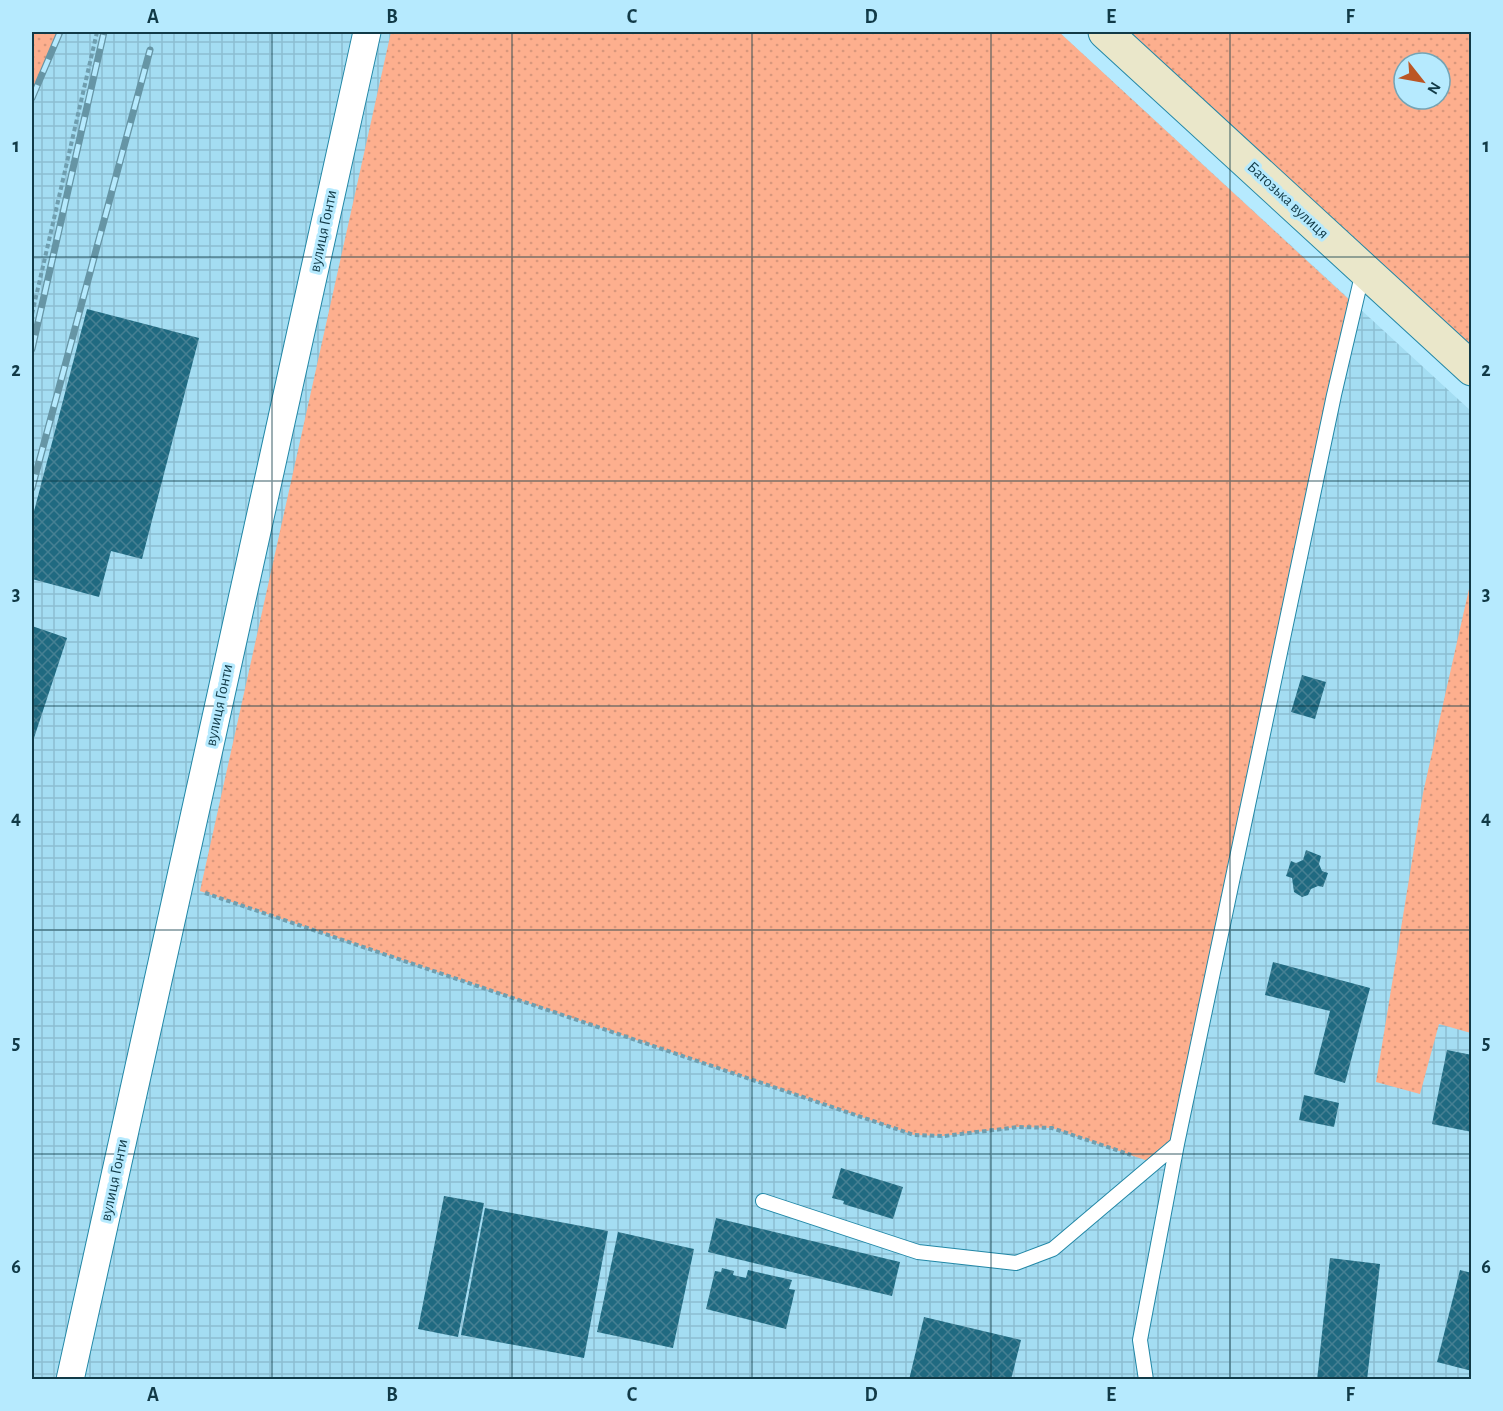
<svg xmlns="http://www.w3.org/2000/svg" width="1503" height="1411" viewBox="0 0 1503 1411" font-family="'Alegreya Sans',sans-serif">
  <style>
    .industrial { fill: url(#industrial-grid) }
    .grass { fill: url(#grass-dots); fill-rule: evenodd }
    .building { fill: url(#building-cross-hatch) }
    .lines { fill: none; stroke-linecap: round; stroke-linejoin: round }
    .lane-casing { stroke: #2287a6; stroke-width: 16 }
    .street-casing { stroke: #2287a6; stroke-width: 29 }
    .secondary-casing { stroke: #2287a6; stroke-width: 35 }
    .path { stroke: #6f9eaf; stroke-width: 4; stroke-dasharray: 4.5 3; stroke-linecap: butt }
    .lane { stroke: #fff; stroke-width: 14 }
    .street { stroke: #fff; stroke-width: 27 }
    .secondary { stroke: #eae7ca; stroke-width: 33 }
    .rail-casing { stroke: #6695a5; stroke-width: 7 }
    .rail { stroke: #b6eafe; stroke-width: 4.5; stroke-dasharray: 14; stroke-linecap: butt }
    .grid { fill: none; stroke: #113a47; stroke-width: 1.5; stroke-opacity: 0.55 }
    .labels { text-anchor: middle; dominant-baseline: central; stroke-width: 6; stroke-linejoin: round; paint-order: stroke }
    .street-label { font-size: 16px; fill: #113a47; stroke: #b6eafe }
    .neatline { fill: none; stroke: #113a47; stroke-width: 2 }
    .grid-label { font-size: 20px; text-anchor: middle; font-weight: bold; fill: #113a47 }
  </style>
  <defs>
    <pattern id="industrial-grid" width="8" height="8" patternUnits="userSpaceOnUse" patternTransform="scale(1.5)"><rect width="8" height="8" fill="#a4ddf2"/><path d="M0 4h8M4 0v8" fill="none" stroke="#8cbed1"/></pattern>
    <pattern id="grass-dots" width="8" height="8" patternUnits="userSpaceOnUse" patternTransform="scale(1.5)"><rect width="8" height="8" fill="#fdaf8e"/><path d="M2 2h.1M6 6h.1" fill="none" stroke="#d8977c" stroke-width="1.8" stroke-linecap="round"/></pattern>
    <pattern id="building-cross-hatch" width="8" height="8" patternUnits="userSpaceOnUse" patternTransform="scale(1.5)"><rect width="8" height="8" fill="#206a81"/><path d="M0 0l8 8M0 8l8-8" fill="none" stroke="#468093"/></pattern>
  </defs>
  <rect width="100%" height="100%" fill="#b6eafe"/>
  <path class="industrial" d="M60,32H1059L1471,411V1379L32,1380V98Z"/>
  <path class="grass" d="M32,32H60L32,98Z
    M391,32H1059L1356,306L1177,1144L1154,1163L1052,1128L1019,1127L944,1136L914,1135L200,891Z
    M1105,32H1471V369ZM1404,63H1440V99H1404Z
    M1471,580V1033L1439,1024L1420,1094L1376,1082L1423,793Z"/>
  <path class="building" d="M87,309L199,338L142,559L111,551L99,597L32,579V519Z
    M32,626L67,638L32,744Z
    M1302,675L1326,682L1315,719L1291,712Z
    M1306,850L1321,856L1319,864L1322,871L1328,873L1323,887L1318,886L1311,889L1308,895L1302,897L1294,892L1292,878L1286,876L1291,861L1296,863L1303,860Z
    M1273,962L1370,988L1345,1083L1314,1074L1330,1011L1265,995Z
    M1447,1050L1472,1055V1132L1432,1124Z
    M1304,1095L1339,1103L1334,1127L1299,1120Z
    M841,1168L903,1187L893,1219L843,1204L844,1201L832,1198Z
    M444,1196L484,1203L458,1337L418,1329Z
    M485,1208L608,1231L584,1358L461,1335Z
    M716,1218L900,1262L892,1296L708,1252Z
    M618,1232L694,1249L673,1348L597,1332Z
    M1330,1258L1380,1264L1367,1380H1317Z
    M722,1268L734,1271L733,1275L746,1278L748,1270L792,1280L789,1289L795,1290L786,1329L706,1309L715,1271L721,1272Z
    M1460,1270L1472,1273V1371L1437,1362Z
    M924,1317L1021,1340L1011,1380H909Z"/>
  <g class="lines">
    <defs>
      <path id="lane" d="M763,1201L918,1252L1016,1263L1053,1249L1177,1144
        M1146,1380L1140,1340L1177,1144L1334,395L1363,271"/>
      <path id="street" d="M70,1380L367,32"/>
      <path id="secondary" d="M1105,32L1472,369"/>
    </defs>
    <use href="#lane" class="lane-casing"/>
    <use href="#street" class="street-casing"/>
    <use href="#secondary" class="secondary-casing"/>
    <path class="path" d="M32,314L97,32
      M205,893L914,1135L944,1136L1019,1127L1052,1128L1131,1155"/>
    <use href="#lane" class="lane"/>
    <use href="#street" class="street"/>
    <use href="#secondary" class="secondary"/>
    <defs>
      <path id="rail" d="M32,98L60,32
        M32,349L104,32
        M32,488L150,50"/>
    </defs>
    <use href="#rail" class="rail-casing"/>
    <use href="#rail" class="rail"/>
  </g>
  <path class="grid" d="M272,32V1380M512,32V1380M752,32V1380M991,32V1380M1230,32V1380M32,257H1472M32,481H1472M32,706H1472M32,930H1472M32,1154H1472"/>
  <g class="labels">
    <g class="street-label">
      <text transform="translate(1288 200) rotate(43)">Батозька вулиця</text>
      <text transform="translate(323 231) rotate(-78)">вулиця Гонти</text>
      <text transform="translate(219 705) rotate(-78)">вулиця Гонти</text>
      <text transform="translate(114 1180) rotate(-78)">вулиця Гонти</text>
    </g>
  </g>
  <rect width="1503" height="1411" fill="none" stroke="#b6eafe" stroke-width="66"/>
  <g transform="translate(1422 81) rotate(121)"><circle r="28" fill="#b6eafe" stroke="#74a4b5" stroke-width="1.5"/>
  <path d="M0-4.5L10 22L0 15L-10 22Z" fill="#bb5625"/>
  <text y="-9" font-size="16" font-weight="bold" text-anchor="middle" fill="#113a47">N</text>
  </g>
  <rect x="33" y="33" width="1437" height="1345" class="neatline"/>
  <g class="grid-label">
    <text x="153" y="23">A</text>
    <text x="392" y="23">B</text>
    <text x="632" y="23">C</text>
    <text x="871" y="23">D</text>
    <text x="1111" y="23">E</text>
    <text x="1350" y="23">F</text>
    <text x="16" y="152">1</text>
    <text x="1486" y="152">1</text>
    <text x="16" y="376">2</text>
    <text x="1486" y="376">2</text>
    <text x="16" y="600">3</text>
    <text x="1486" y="600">3</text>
    <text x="16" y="824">4</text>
    <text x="1486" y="824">4</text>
    <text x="16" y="1049">5</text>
    <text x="1486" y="1049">5</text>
    <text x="16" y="1273">6</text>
    <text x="1486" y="1273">6</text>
    <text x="153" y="1401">A</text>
    <text x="392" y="1401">B</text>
    <text x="632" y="1401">C</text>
    <text x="871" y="1401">D</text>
    <text x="1111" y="1401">E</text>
    <text x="1350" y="1401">F</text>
  </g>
</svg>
